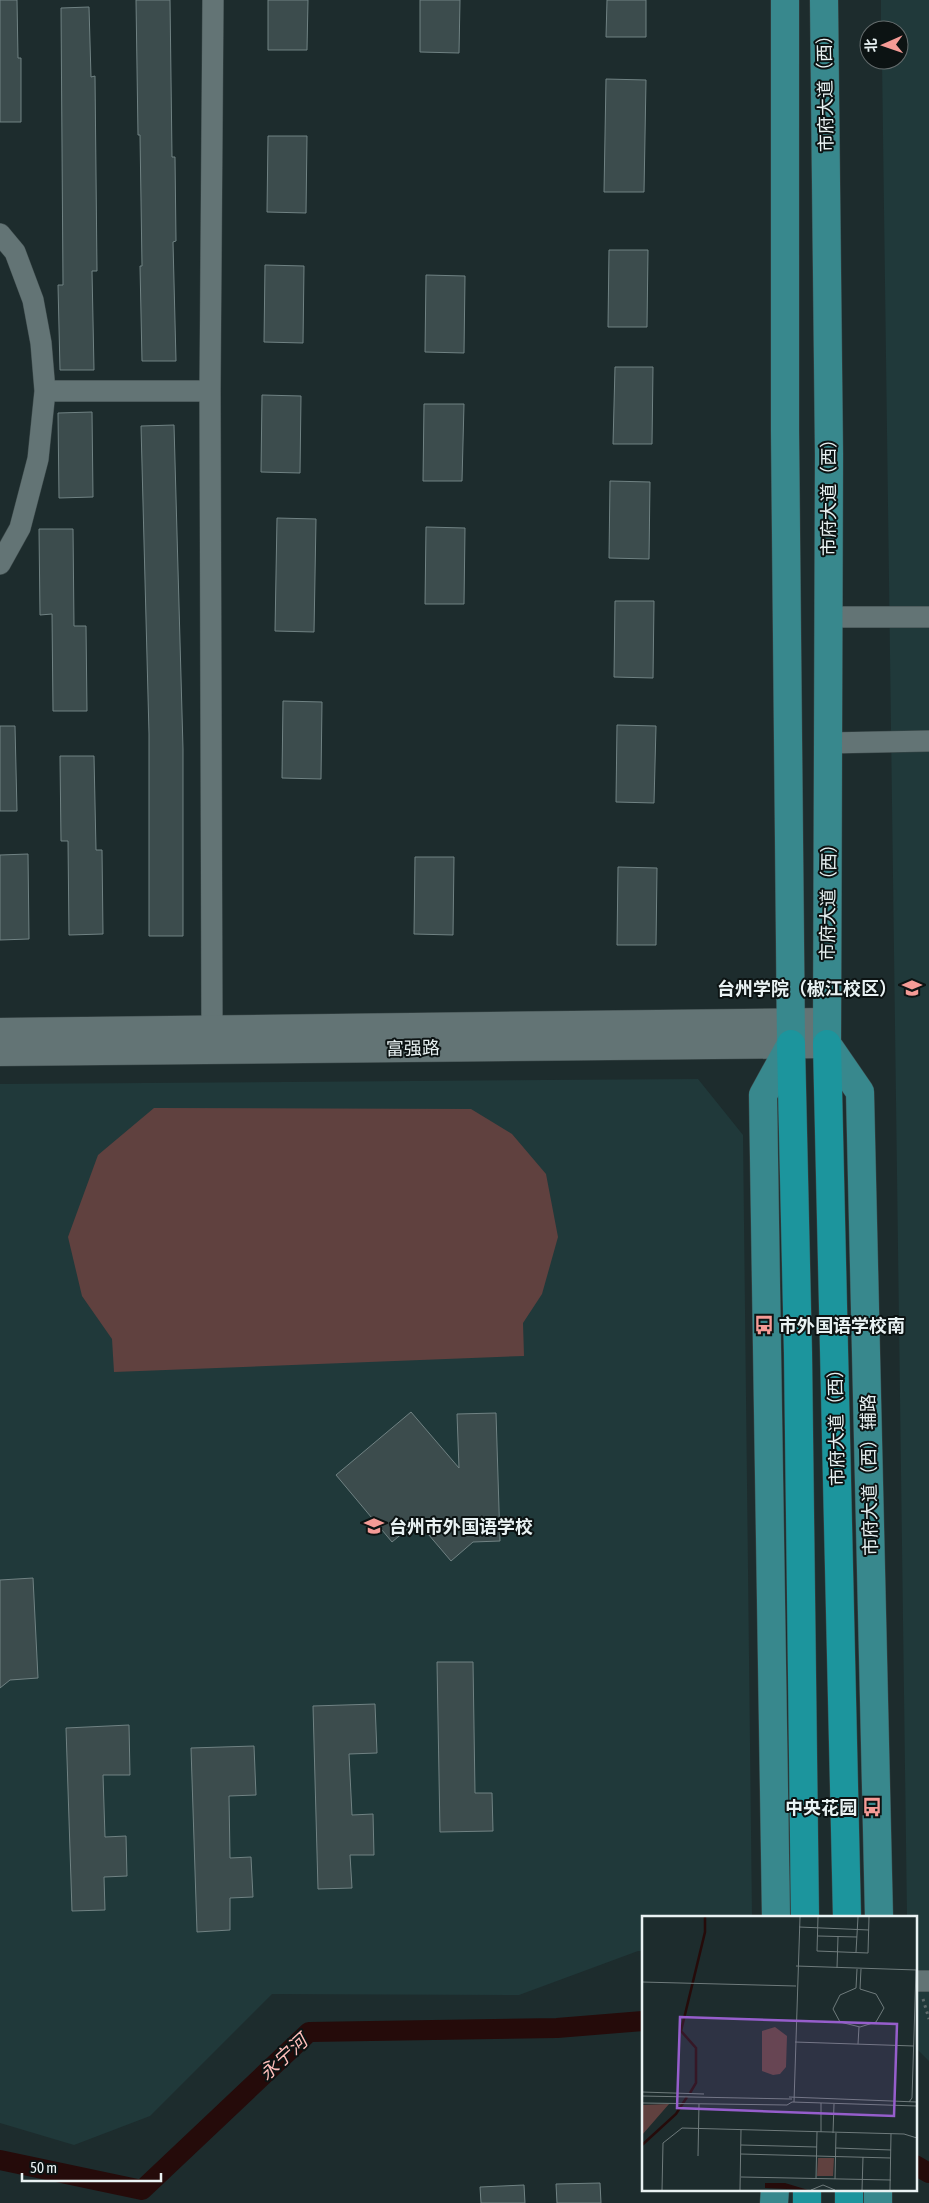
<svg xmlns="http://www.w3.org/2000/svg" width="929" height="2203" viewBox="0 0 929 2203" font-family="'Asap Condensed','Noto Sans SC',sans-serif">
  <style>
    .built { fill: #20393a }
    .green { fill: #60413f }
    .lines { fill: none; stroke-linecap: round; stroke-linejoin: round }
    .canal { stroke: #250b0a; stroke-width: 20 }
    .building { fill: #3c4c4d; stroke: #708283 }
    .street-casing { stroke: #3c494a; stroke-width: 22 }
    .secondary-casing { stroke: #3c494a; stroke-width: 29 }
    .primary-casing { stroke: #3c494a; stroke-width: 29 }
    .highway-casing { stroke: #3c494a; stroke-width: 29 }
    .path { stroke: #5d6a6b; stroke-width: 3; stroke-dasharray: 2.5 4; stroke-linecap: butt }
    .street { stroke: #637475; stroke-width: 21 }
    .secondary { stroke: #637475; stroke-width: 28 }
    .primary { stroke: #38888d; stroke-width: 28 }
    .highway { stroke: #1c959d; stroke-width: 28 }
    .labels { text-anchor: middle; dominant-baseline: central; stroke-width: 4; stroke-linejoin: round; paint-order: stroke }
    .street-label { font-size: 18px; fill: #e9f2f3; stroke: #0c1313 }
    .poi-label { font-size: 18px; font-weight: bold; fill: #e9f2f3; stroke: #0c1313; text-anchor: end }
    .water-label { font-size: 19px; font-style: italic; fill: #ffbeba; stroke: #0c1313 }
    .inset-river { fill: none; stroke: #250b0a; stroke-width: 2.5 }
    .inset-road { fill: none; stroke: #6f7b7c; stroke-width: 1 }
    .view { fill: #965ecc; fill-opacity: 0.15; stroke: #965ecc; stroke-width: 2.5 }
    .inset-edge { fill: none; stroke: #e9f2f3; stroke-width: 2.5 }
  </style>
  <rect width="100%" height="100%" fill="#1d2c2d"/>
  <path class="built" d="M881,0H929V2061L915,2047V1917H907L882,60H899V30H881Z
    M698,1079L743,1135L752,1917H643V1951H638L519,1995L272,1994L150,2116L74,2145L0,2123V1084Z"/>
  <path class="green" d="M154,1108L471,1109L512,1134L546,1174L558,1237L542,1294L523,1323L524,1356L114,1372L112,1339L82,1296L68,1237L98,1155Z"/>
  <g class="lines">
    <path class="canal" d="M0,2160L142,2190L309,2032L557,2028L643,2021
      M915,2165L929,2173"/>
  </g>
  <path class="building" d="M0,0H17L18,58H21V122H0Z
    M136,0H170L172,157H175L176,241L173,242L176,361H142L140,266H142L140,135H138Z
    M268,0H308L307,50H268Z
    M420,0H460L459,53L420,52Z
    M607,0H646V37H606Z
    M89,7L91,77L95,76L97,271H92L94,370H60L58,285H63L61,8Z
    M606,79L646,80L644,192H604Z
    M268,136H307L306,213L267,212Z
    M609,250H648L647,327H608Z
    M265,265L304,266L303,343L264,342Z
    M426,275L465,276L464,353L425,352Z
    M615,367H653L652,444H613Z
    M262,395L301,396L300,473L261,472Z
    M424,404H464L462,481H423Z
    M92,412L93,497L59,498L58,413Z
    M174,425L183,749V936H149V734L141,426Z
    M610,481L650,482L649,559L609,558Z
    M277,518L316,519L314,632L275,631Z
    M426,527L465,528L464,604H425Z
    M39,529H73L74,626H86L87,711H53L52,614L40,615Z
    M615,601H654L653,678L614,677Z
    M283,701L322,702L321,779L282,778Z
    M617,725L656,726L654,803L616,802Z
    M0,726H15L17,811H0Z
    M60,756H94L96,850H102L103,934L69,935L68,841H61Z
    M28,854L29,939L0,940V855Z
    M415,857H454L453,935L414,934Z
    M618,867L657,868L656,945H617Z
    M411,1412L459,1468L457,1414L496,1413L500,1541L473,1542L451,1561L417,1521L392,1542L336,1475Z
    M33,1578L38,1678L10,1680L0,1688V1580Z
    M437,1662H473L475,1793H492L493,1831L440,1832Z
    M375,1704L377,1753L349,1754L352,1815L373,1814L374,1855H350L352,1888L318,1889L313,1706Z
    M129,1725L130,1775H103L105,1837L126,1836L127,1876L104,1877L105,1910L72,1911L66,1728Z
    M254,1746L256,1795L229,1796L230,1858L251,1857L253,1897L230,1898V1930L197,1932L191,1748Z
    M600,2183L601,2203H557L556,2184Z
    M524,2185L525,2203H481L480,2187Z"/>
  <g class="lines">
    <defs>
      <path id="street" d="M0,234L15,252L33,300L41,343L45,391L38,459L20,528L0,564
        M45,391H210
        M829,617H929
        M828,743L929,741
        M212,1031L210,391L213,0
        M915,1981H929"/>
      <path id="secondary" d="M0,1032L826,1022
        M0,1052L827,1044"/>
      <path id="primary" d="M824,0L829,454L827,1044L860,1092L879,1917
        M776,1917L763,1095L791,1044L785,431V0
        M774,2203L775,2189
        M878,2203V2189"/>
      <path id="highway" d="M791,1044L798,1353L805,1917
        M827,1044L847,1917
        M807,2189V2203
        M849,2203V2189"/>
    </defs>
    <use href="#street" class="street-casing"/>
    <use href="#secondary" class="secondary-casing"/>
    <use href="#primary" class="primary-casing"/>
    <use href="#highway" class="highway-casing"/>
    <path class="path" d="M923,1999L929,2019"/>
    <use href="#street" class="street"/>
    <use href="#secondary" class="secondary"/>
    <use href="#primary" class="primary"/>
    <use href="#highway" class="highway"/>
  </g>
  <defs>
    <symbol id="university-bare" viewBox="-9 -9 18 18"><path d="M0-5L7-2L0 1L-7-2ZM-4 1L0 2.5L4 1V4Q0 6-4 4Z" fill="#f59b96" stroke="#0c1313" stroke-width="2.5" paint-order="stroke"/></symbol>
    <symbol id="bus-bare" viewBox="-9 -9 18 18"><path d="M-5-6H5V4H4V6H2V4H-2V6H-4V4H-5ZM-3.5-4V0h7V-4ZM-3.5 1.2v1.5H-2V1.2ZM2 1.2v1.5H3.5V1.2Z" fill="#f59b96" stroke="#0c1313" stroke-width="2.5" paint-order="stroke"/></symbol>
    <symbol id="school-bare" viewBox="-9 -9 18 18"><path d="M0-5L7-2L0 1L-7-2ZM-4 1L0 2.5L4 1V4Q0 6-4 4Z" fill="#f59b96" stroke="#0c1313" stroke-width="2.5" paint-order="stroke"/></symbol>
  </defs>
  <g fill-rule="evenodd">
    <use href="#university-bare" x="898" y="974" width="28" height="28"/>
    <use href="#bus-bare" x="750" y="1311" width="28" height="28"/>
    <use href="#school-bare" x="360" y="1512" width="28" height="28"/>
    <use href="#bus-bare" x="858" y="1793" width="28" height="28"/>
  </g>
  <g class="labels">
    <g class="street-label">
      <text transform="translate(825 89) rotate(-91)">市府大道（西）</text>
      <text transform="translate(828 493) rotate(-90)">市府大道（西）</text>
      <text transform="translate(828 898) rotate(-89)">市府大道（西）</text>
      <text transform="translate(413 1048) rotate(-1)">富强路</text>
      <text transform="translate(836 1423) rotate(-91)">市府大道（西）</text>
      <text transform="translate(869 1475) rotate(-91)">市府大道（西）辅路</text>
    </g>
    <g class="poi-label">
      <text x="897" y="988">台州学院（椒江校区）</text>
      <text x="779" y="1325" text-anchor="start">市外国语学校南</text>
      <text x="389" y="1526" text-anchor="start">台州市外国语学校</text>
      <text x="857" y="1807">中央花园</text>
    </g>
    <g class="water-label">
      <text transform="translate(283 2057) rotate(-42)">永宁河</text>
    </g>
  </g>
  <g transform="translate(642 1916)">
    <rect width="275" height="275" fill="#1d2c2d"/>
    <path d="M133,111L145,120L144,151L138,158L131,159L120,155V115ZM27,188L0,219V189ZM176,242H192L191,260H175Z" fill="#60413f"/>
    <path d="M123,267H143L166,274L123,272Z" fill="#250b0a"/>
    <path class="inset-river" d="M48,177L54,167V132L39,115L63,16V1M0,229L34,198L45,181"/>
    <path class="inset-road" d="M176,1L175,35L226,37L227,1M157,11L227,14M176,20L215,21M214,36L216,1M154,50L275,54M195,52L196,21M215,53L214,72L198,79L191,93L198,106L218,111L234,106L242,92L234,78L218,73L219,53M0,66L154,70M153,126L272,130M216,128L217,111M0,176L62,178M0,180L150,183M147,181L275,186M152,186L158,1M267,186L270,182L274,54M0,187L145,189L150,186L275,190M179,216V187M191,217L192,188M99,229L175,231M194,232L249,234M99,238L249,242M56,240L57,188M99,261L249,264M174,263L175,216M193,263L194,217M20,274L21,227L40,212L262,218L275,222M98,274L99,214M169,274L181,269L193,274M220,274L221,241M248,274L249,218"/>
    <path class="view" d="M38,101L255,108L252,200L35,192Z"/>
    <rect width="275" height="275" class="inset-edge"/>
  </g>
  <g transform="translate(884 45) rotate(268)"><circle r="24" fill="#0c1313" stroke="#646c6d"/>
  <path d="M0-4L9 19L0 12L-9 19Z" fill="#f59b96"/>
  <text y="-8" font-size="14" font-weight="bold" text-anchor="middle" fill="#e9f2f3">北</text>
  </g>
  <path d="M22 2173v8h139v-8" fill="none" stroke="#e9f2f3" stroke-width="2.5"/>
  <text x="30" y="2173" font-size="15" fill="#e9f2f3" stroke="#0c1313" stroke-width="4" paint-order="stroke">50 m</text>
</svg>
